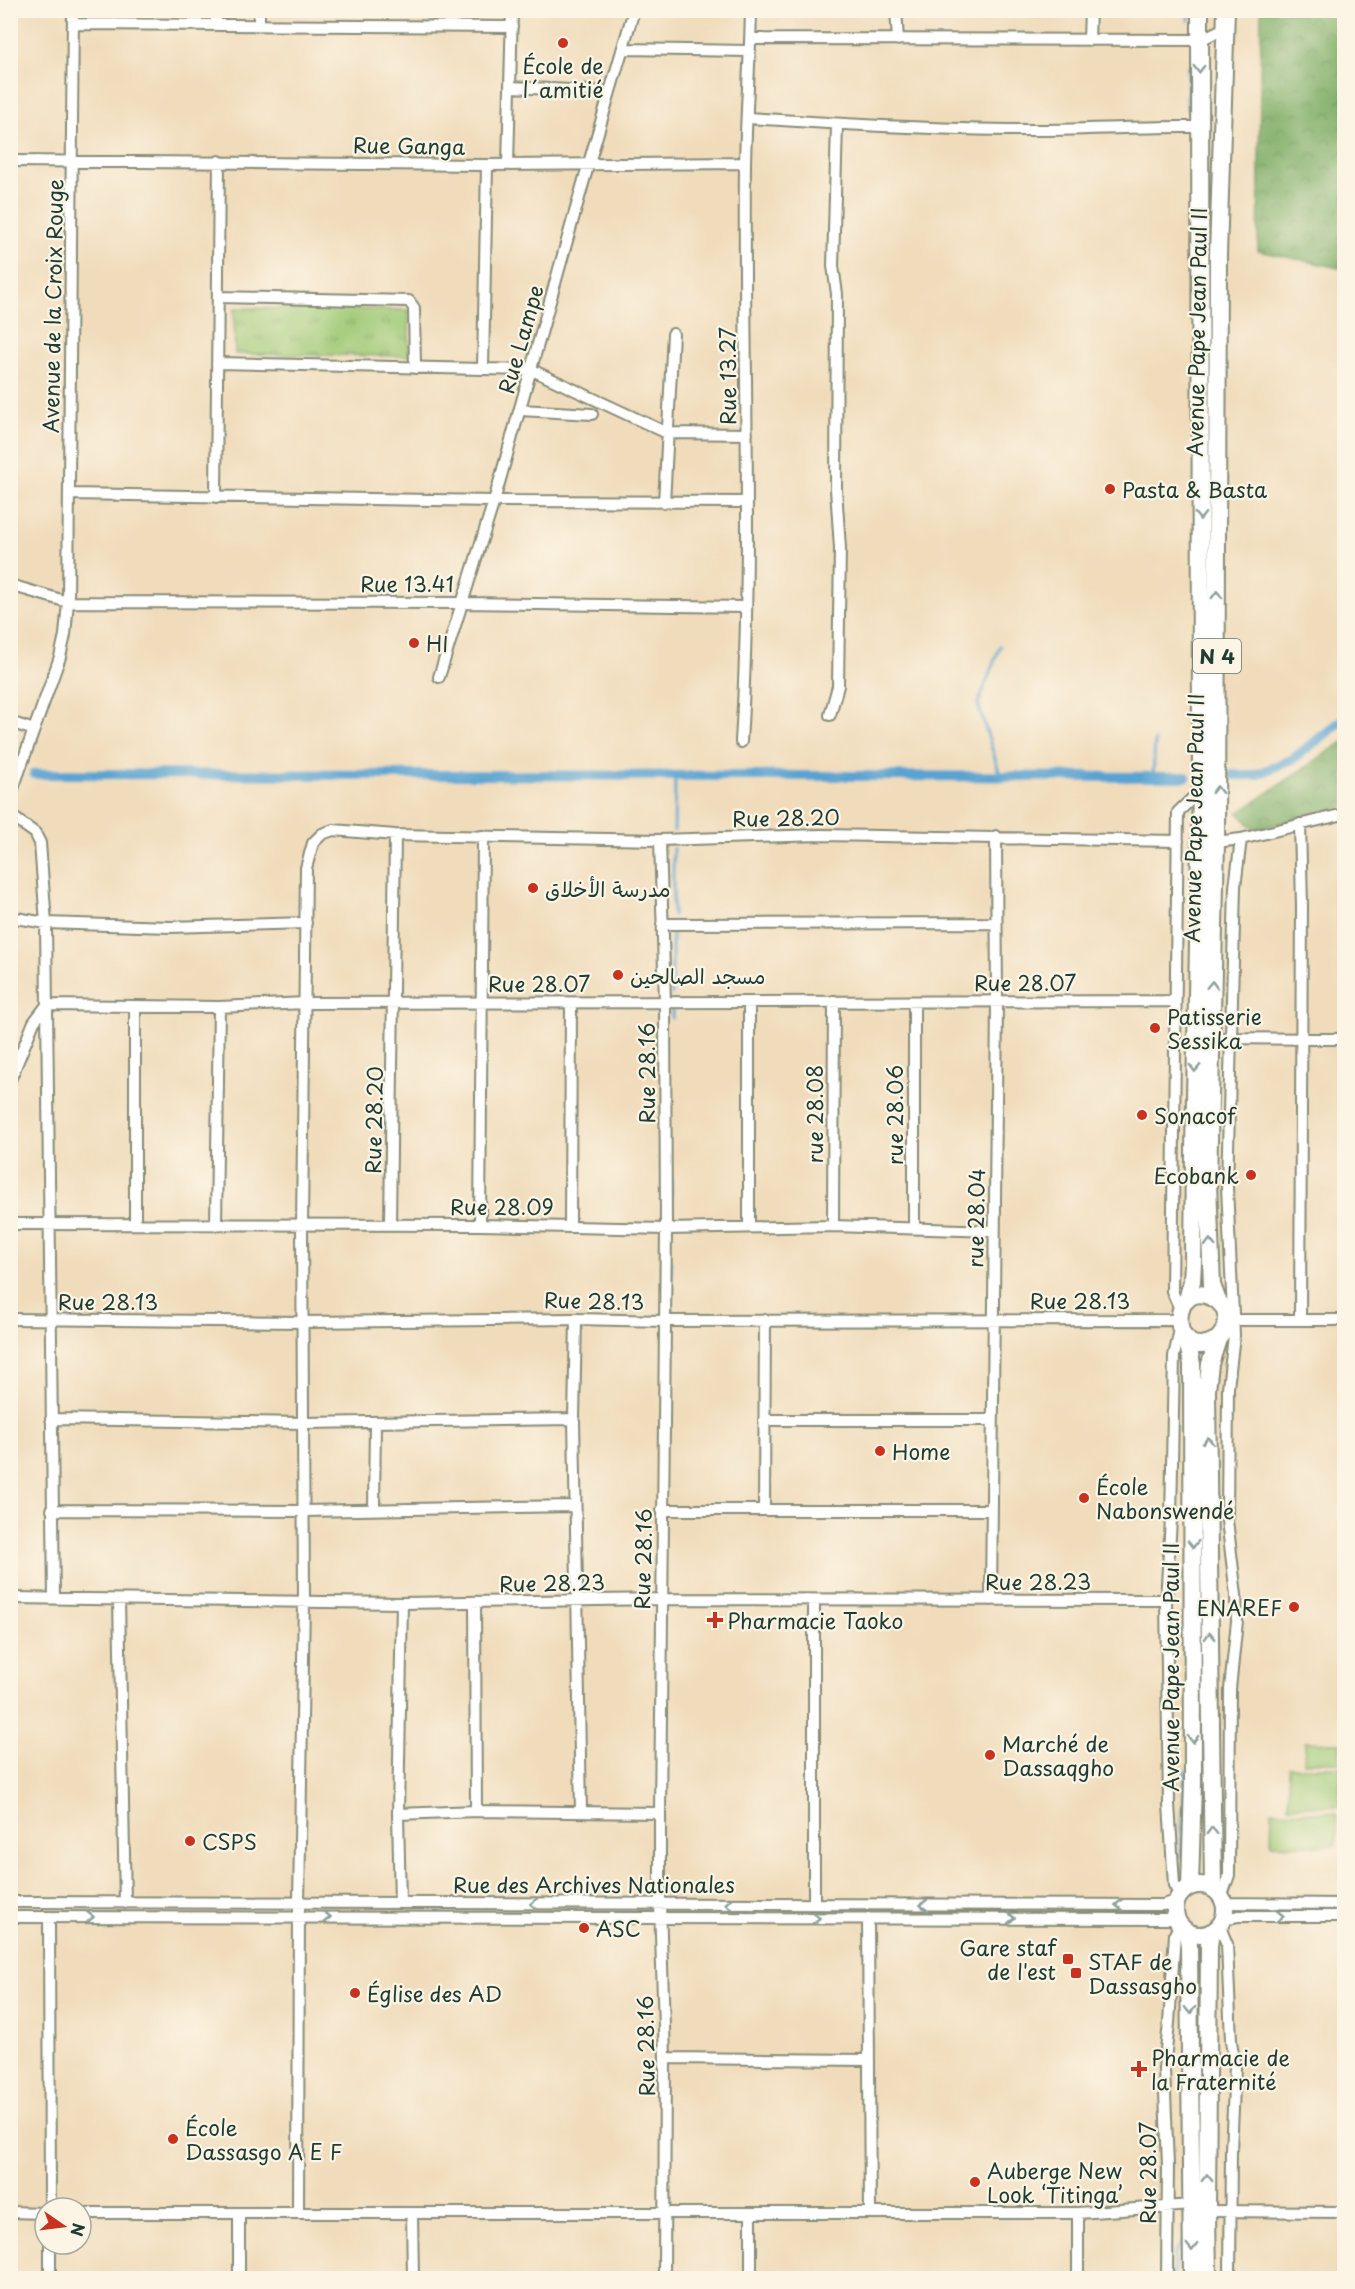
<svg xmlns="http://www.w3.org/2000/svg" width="1355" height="2289" viewBox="0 0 1355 2289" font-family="'Playpen Sans','Playpen Sans Arabic',sans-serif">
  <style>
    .forest { fill: url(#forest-crowns); stroke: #4e754d; stroke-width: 1.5 }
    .park { fill: url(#park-tufts); stroke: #5e8354; stroke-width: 1.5 }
    .garden { fill: #9ec975; stroke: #5e8354; stroke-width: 1.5 }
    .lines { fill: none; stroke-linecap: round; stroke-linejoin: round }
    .stream { stroke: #59a3d1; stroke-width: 3 }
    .canal { stroke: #59a3d1; stroke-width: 10 }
    .minor-casing { stroke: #888c78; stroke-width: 14 }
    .highway-casing { stroke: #888c78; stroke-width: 20 }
    .minor { stroke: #fff; stroke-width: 10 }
    .highway { stroke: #fff; stroke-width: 16 }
    .oneway { stroke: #8f9e9a }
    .poi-dot { fill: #c8321e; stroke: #fcf5e5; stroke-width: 2 }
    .labels { text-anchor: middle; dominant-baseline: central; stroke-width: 4.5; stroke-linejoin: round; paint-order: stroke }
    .shield { fill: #fcf5e5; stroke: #617469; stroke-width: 1.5 }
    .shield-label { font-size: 20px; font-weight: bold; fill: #1f3d34 }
    .poi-label { font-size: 21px; fill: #1f3d34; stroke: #fcf5e5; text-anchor: start }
    .street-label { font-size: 21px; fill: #1f3d34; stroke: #fcf5e5 }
  </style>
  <defs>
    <pattern id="forest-crowns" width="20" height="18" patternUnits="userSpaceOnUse" patternTransform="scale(1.5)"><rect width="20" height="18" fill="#7ead66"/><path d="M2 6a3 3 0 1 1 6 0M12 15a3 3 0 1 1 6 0" fill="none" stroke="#678e55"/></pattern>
    <pattern id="park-tufts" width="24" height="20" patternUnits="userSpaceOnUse" patternTransform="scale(1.5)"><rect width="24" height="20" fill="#9ec975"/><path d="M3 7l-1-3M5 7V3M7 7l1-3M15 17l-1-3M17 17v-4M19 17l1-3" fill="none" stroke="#80a461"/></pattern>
  </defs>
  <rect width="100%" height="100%" fill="#fcf5e5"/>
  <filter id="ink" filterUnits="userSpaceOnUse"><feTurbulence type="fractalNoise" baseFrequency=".0167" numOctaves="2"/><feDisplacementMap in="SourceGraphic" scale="12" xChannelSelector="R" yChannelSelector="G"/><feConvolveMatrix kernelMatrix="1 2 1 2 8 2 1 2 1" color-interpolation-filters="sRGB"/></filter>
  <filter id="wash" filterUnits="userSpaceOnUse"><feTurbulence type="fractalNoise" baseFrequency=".008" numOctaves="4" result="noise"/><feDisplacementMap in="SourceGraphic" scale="24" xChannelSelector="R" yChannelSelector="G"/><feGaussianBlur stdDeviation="1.35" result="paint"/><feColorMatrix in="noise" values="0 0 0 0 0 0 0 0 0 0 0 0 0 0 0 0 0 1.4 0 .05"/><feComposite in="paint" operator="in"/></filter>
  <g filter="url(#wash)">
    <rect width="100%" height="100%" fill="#f0dcbb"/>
    <path class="forest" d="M1261,11H1344V269L1258,251Z
      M1344,741V807L1255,830L1238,813Z"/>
    <path class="park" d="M234,308L409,310V356L235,354Z"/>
    <path class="garden" d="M1305,1742L1340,1743L1339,1762H1304Z
      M1289,1767H1340V1806H1288Z
      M1272,1811L1337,1813L1336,1846L1271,1844Z"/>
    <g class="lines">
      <path class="stream" d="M1189,20V10
        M1187,109L1188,67
        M1000,646L978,704L1001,778
        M1153,777L1155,741
        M674,831L675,776
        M673,915V848
        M672,994V932
        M672,1018V1010
        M671,1195V1178
        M671,1312V1260
        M671,1329V1360
        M1181,1858L1185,1770
        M1174,2278V2253L1185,2240"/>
      <path class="canal" d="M34,774L1186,777
        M1233,775H1256L1293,759L1344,719"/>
    </g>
  </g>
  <g filter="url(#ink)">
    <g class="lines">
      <defs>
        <path id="minor" d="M896,10L898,40
          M73,24L512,27
          M216,24V10
          M259,25V10
          M750,39L1200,40L1227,27
          M1089,40L1090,10
          M623,49L750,51
          M511,87L610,92
          M748,118C842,124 936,130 1030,130C1087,130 1143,126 1199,127
          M10,161L487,165L745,163
          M508,165L512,10
          M218,297L409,301L414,308L415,368
          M217,363L532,370L667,433L747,434
          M483,368L487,165
          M520,410L592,414
          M70,494L494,501L746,502
          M216,497L219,161
          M664,503L673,334
          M10,585L68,602L463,603L745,607
          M439,677L494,501L584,180L634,10
          M830,715L838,686L840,548L836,489L837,294L833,266L837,125
          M10,722L34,730
          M741,742C753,550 743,357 745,165C746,113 750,62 751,10
          M10,797L60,657L65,635L68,602L73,10
          M10,815L35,833L40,843L46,923L54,1598
          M660,840L665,1002L666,1229L660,1813V1904L665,2058L664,2278
          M1216,842L1241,839L1344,814
          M10,917L46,923L170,927L306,923
          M662,924L995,923
          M914,1002V1228
          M749,1003V1227
          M1211,1038L1344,1039
          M10,1080L34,1022L47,1005L219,1007L305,1003L1175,1001
          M10,1224L480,1225L666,1229L833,1226L994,1231
          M135,1224V1006
          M216,1225L219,1007
          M390,1225L395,835
          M480,1225L483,836
          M570,1226L571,1004
          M833,1226L834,1001
          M1180,1309L1172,1291L1178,812L1201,790
          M10,1319L303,1322L576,1319L664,1321L1178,1320
          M576,1319L574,1419L581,1812
          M1228,1320H1344
          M1300,1320L1302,906L1300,824
          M1180,1330L1174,1356L1171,1520L1166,1600L1169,1804L1174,1885L1180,1895
          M51,1419L304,1423L574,1419
          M764,1420H992
          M374,1509L375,1422
          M52,1510L304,1511L575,1506
          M662,1510H992
          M764,1510L765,1320
          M10,1598L402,1603L661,1599L1166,1600
          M119,1600L125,1903
          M814,1600V1904
          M991,1600L997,1002L996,836
          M475,1602L476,1811
          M398,1814L476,1811L660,1813
          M1221,1898L1229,1875L1230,1689L1237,1621L1236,1595L1227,1520L1228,1388L1234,1335L1227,1187L1235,887L1241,839
          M10,1902L1163,1905L1177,1900
          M400,1903L398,1814L402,1603
          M1223,1903L1344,1904
          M10,1917L1177,1919
          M49,1917L50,2208
          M868,1918L870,2213
          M1222,1920L1238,1916H1344
          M1219,1925L1227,1944L1231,2041L1235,2067L1231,2150L1230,2278
          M665,2058L869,2060
          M1207,2211L1344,2212
          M10,2212L45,2213
          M81,2213H1078L1192,2205
          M298,2213L299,1903L304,1600L302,1226L306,868L313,843L322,834L333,830L395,835L660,840L822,835L1178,841
          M412,2213L413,2278
          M1078,2213V2278
          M239,2214V2278
          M50,2278V2244
          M751,2278V2213
          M1167,2278L1168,2165L1164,2069L1169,2023L1175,1934L1180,1925"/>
        <path id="highway" d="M1187,1300L1192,1281L1193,1263L1194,1149L1201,790L1200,10
          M1187,1339L1192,1364L1193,1782L1190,1887
          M1218,1339C1165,1370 1168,1268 1218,1301
          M1175 1910a25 25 0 1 1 50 0a25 25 0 1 1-50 0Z
          M1213,1889L1207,1390L1210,1364L1218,1339L1224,1331L1227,1320L1225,1309L1218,1301L1212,1285L1208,1183L1216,842L1218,254L1226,10
          M1187,1931L1189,1946L1192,2278
          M1208,2278L1207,2211L1209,1946L1211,1932"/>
      </defs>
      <use href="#minor" class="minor-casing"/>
      <use href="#highway" class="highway-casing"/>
      <use href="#minor" class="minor"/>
      <use href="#highway" class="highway"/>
    </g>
    <defs><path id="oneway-chevron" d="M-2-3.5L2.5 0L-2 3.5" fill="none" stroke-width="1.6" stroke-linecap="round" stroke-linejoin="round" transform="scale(1.5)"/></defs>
    <g class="oneway">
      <use href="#oneway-chevron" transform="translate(1199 69) rotate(90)"/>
      <use href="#oneway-chevron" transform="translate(1200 516) rotate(90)"/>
      <use href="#oneway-chevron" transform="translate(1217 595) rotate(-90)"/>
      <use href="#oneway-chevron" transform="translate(1217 790) rotate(-90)"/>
      <use href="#oneway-chevron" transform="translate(1212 985) rotate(-88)"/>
      <use href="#oneway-chevron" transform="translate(1195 1068) rotate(91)"/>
      <use href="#oneway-chevron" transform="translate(1210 1243) rotate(-91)"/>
      <use href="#oneway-chevron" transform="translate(1208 1441) rotate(-91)"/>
      <use href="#oneway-chevron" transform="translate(1193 1544) rotate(90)"/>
      <use href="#oneway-chevron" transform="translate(1210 1636) rotate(-91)"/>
      <use href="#oneway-chevron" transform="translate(1193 1739) rotate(90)"/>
      <use href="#oneway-chevron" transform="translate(1212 1831) rotate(-91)"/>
      <use href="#oneway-chevron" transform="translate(534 1904) rotate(-180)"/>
      <use href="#oneway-chevron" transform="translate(729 1904) rotate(-180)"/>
      <use href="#oneway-chevron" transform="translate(924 1905) rotate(-180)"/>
      <use href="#oneway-chevron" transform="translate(1119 1905) rotate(-180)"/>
      <use href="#oneway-chevron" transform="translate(1280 1916)"/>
      <use href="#oneway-chevron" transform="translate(90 1917)"/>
      <use href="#oneway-chevron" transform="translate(327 1917)"/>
      <use href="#oneway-chevron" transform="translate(816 1918)"/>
      <use href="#oneway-chevron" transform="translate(1011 1918)"/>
      <use href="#oneway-chevron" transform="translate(1190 2010) rotate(89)"/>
      <use href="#oneway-chevron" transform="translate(1207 2178) rotate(-90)"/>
      <use href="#oneway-chevron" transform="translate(1192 2247) rotate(90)"/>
    </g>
  </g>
  <g class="poi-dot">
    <circle cx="563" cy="43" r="6"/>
    <circle cx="1110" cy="489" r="6"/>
    <circle cx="414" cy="643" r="6"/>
    <circle cx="533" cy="888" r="6"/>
    <circle cx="618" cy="975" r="6"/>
    <circle cx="1155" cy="1028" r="6"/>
    <circle cx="1142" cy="1115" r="6"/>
    <circle cx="1251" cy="1175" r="6"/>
    <circle cx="880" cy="1451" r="6"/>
    <circle cx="1084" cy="1498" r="6"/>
    <circle cx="1294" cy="1607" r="6"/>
    <path d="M712 1611h6v6h6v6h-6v6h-6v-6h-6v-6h6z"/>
    <circle cx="990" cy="1755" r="6"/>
    <circle cx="190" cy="1841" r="6"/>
    <circle cx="584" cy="1928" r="6"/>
    <rect x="1062" y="1953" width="12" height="12" rx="3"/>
    <rect x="1070" y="1967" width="12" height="12" rx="3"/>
    <circle cx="355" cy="1993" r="6"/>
    <path d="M1136 2060h6v6h6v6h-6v6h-6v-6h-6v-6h6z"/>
    <circle cx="173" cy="2139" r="6"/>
    <circle cx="975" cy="2182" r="6"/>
  </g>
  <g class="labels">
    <rect class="shield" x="1193" y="639" width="48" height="34" rx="4.5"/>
    <g class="shield-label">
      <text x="1217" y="656">N 4</text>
    </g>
    <g class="poi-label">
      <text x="563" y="65" text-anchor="middle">École de<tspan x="563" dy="24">l´amitié</tspan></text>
      <text x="1122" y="489">Pasta &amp; Basta</text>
      <text x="426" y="643">HI</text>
      <text x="545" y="888">مدرسة الأخلاق</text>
      <text x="630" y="975">مسجد الصالحين</text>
      <text x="1167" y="1016">Patisserie<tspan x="1167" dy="24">Sessika</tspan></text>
      <text x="1154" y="1115">Sonacof</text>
      <text x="1239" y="1175" text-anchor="end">Ecobank</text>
      <text x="892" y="1451">Home</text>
      <text x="1096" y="1486">École<tspan x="1096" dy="24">Nabonswendé</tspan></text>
      <text x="1282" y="1607" text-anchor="end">ENAREF</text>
      <text x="727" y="1620">Pharmacie Taoko</text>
      <text x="1002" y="1743">Marché de<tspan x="1002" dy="24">Dassaqgho</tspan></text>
      <text x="202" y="1841">CSPS</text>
      <text x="596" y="1928">ASC</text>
      <text x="1056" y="1947" text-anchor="end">Gare staf<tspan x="1056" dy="24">de l'est</tspan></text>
      <text x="1088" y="1961">STAF de<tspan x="1088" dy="24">Dassasgho</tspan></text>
      <text x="367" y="1993">Église des AD</text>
      <text x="1151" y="2057">Pharmacie de<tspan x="1151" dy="24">la Fraternité</tspan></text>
      <text x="185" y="2127">École<tspan x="185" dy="24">Dassasgo A E F</tspan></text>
      <text x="987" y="2170">Auberge New<tspan x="987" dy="24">Look ‘Titinga’</tspan></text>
    </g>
    <g class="street-label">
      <text transform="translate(409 145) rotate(1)">Rue Ganga</text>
      <text transform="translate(52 306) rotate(-89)">Avenue de la Croix Rouge</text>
      <text transform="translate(1196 332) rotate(-89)">Avenue Pape Jean Paul II</text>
      <text transform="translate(520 339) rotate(-74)">Rue Lampe</text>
      <text transform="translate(727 376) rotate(-90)">Rue 13.27</text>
      <text x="407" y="583">Rue 13.41</text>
      <text transform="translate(786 817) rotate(-1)">Rue 28.20</text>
      <text transform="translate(1193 818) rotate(-89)">Avenue Pape Jean Paul II</text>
      <text x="1025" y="982">Rue 28.07</text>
      <text x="539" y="983">Rue 28.07</text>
      <text transform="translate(646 1073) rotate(-90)">Rue 28.16</text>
      <text transform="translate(814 1114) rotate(-90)">rue 28.08</text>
      <text transform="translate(894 1115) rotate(-90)">rue 28.06</text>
      <text transform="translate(373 1120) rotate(-89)">Rue 28.20</text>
      <text x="502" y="1206">Rue 28.09</text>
      <text transform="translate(975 1218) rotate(-89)">rue 28.04</text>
      <text transform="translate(594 1300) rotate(1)">Rue 28.13</text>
      <text x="1080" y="1300">Rue 28.13</text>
      <text x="108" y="1301">Rue 28.13</text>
      <text transform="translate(642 1559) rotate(-89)">Rue 28.16</text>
      <text x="1038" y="1581">Rue 28.23</text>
      <text transform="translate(552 1582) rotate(-1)">Rue 28.23</text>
      <text transform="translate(1170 1667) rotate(-90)">Avenue Pape Jean Paul II</text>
      <text x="594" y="1884">Rue des Archives Nationales</text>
      <text transform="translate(645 2046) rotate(-91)">Rue 28.16</text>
      <text transform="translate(1147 2173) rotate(-90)">Rue 28.07</text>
    </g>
  </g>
  <rect width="1355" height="2289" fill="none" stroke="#fcf5e5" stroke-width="36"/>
  <g transform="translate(63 2226) rotate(104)"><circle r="28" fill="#fcf5e5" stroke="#a4ab9e" stroke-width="1.5"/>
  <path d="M0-4.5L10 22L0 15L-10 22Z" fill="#c8321e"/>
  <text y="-9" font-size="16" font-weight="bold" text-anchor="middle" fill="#1f3d34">N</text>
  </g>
</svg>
